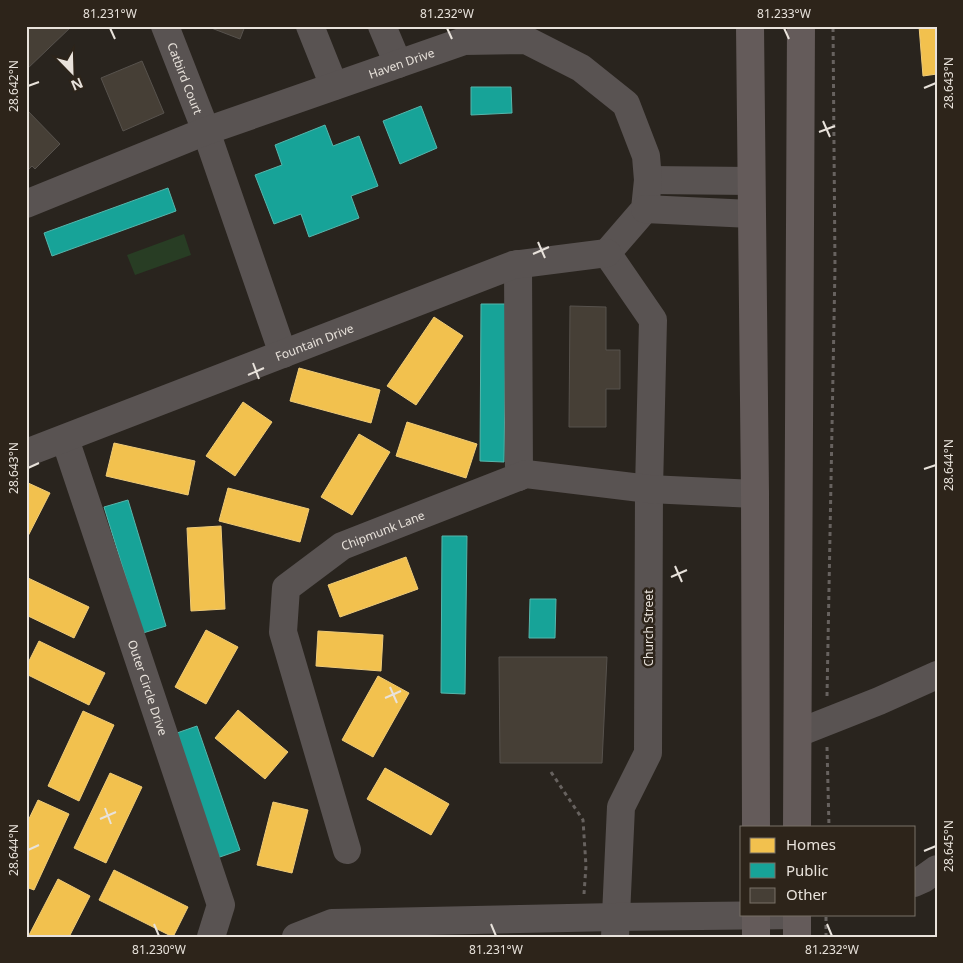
<svg xmlns="http://www.w3.org/2000/svg" width="963" height="963" viewBox="0 0 963 963" font-family="'Noto Sans',sans-serif">
  <style>
    .green { fill: #283d24 }
    .homes { fill: #f2c14e; stroke: #efcb78 }
    .public { fill: #17a398; stroke: #56b6ac }
    .building { fill: #463f36; stroke: #57524d }
    .lines { fill: none; stroke-linecap: round; stroke-linejoin: round }
    .path { stroke: #67625f; stroke-width: 3; stroke-dasharray: 4 4; stroke-linecap: butt }
    .minor { stroke: #595352; stroke-width: 28 }
    .major { stroke: #645b5a; stroke-width: 28 }
    .ticks { fill: none; stroke: #e8e2db; stroke-width: 2 }
    .labels { text-anchor: middle; dominant-baseline: central; stroke-width: 5; stroke-linejoin: round; paint-order: stroke }
    .street-label { font-size: 12px; fill: #e8e2db; stroke: #2d241a }
    .neatline { fill: none; stroke: #e8e2db; stroke-width: 2 }
    .ticks-label { font-size: 12px; text-anchor: middle; fill: #e8e2db }
  </style>
  <rect width="100%" height="100%" fill="#29241e"/>
  <path class="green" d="M184,234L191,255L135,275L127,255Z"/>
  <path class="homes" d="M919,26H937V74L923,76Z
    M434,317L463,336L416,405L387,386Z
    M299,368L380,390L371,423L290,401Z
    M243,402L272,422L235,476L206,456Z
    M407,422L477,444L466,478L396,456Z
    M359,434L390,452L352,515L321,497Z
    M114,443L195,461L188,495L106,476Z
    M26,482L50,493L26,540Z
    M228,488L309,509L300,542L219,521Z
    M221,526L225,609L191,611L187,528Z
    M406,557L418,589L340,617L328,585Z
    M26,577L89,607L74,638L26,615Z
    M206,630L238,647L206,704L175,687Z
    M318,631L383,635L381,671L316,666Z
    M39,641L105,673L89,705L26,674V667Z
    M378,676L409,693L373,757L342,740Z
    M238,710L288,752L265,779L215,738Z
    M83,711L114,725L79,801L48,786Z
    M385,768L449,804L431,835L367,799Z
    M110,773L142,787L106,863L74,848Z
    M38,800L69,814L34,890L26,887V825Z
    M273,802L308,810L292,873L257,865Z
    M114,870L188,907L173,937L99,900Z
    M58,879L90,896L69,937H28Z"/>
  <path class="public" d="M471,87H511L512,113L471,115Z
    M421,106L437,148L400,164L383,121Z
    M325,125L333,146L359,136L378,186L351,196L359,218L309,237L301,214L274,224L255,175L282,165L275,145Z
    M168,188L176,211L52,256L44,233Z
    M481,304H506L504,462L480,461Z
    M128,500L166,626L143,633L104,507Z
    M442,536H467L465,694L441,693Z
    M530,599H556L555,638H529Z
    M197,726L240,850L217,858L174,734Z"/>
  <path class="building" d="M26,26H72L26,70Z
    M206,26H245L240,39Z
    M142,61L164,113L123,131L101,78Z
    M26,109L60,144L35,169L32,166L26,172Z
    M570,306L606,307V350H620V389H606V427H569Z
    M499,657H607L602,763H500Z"/>
  <g class="lines">
    <path class="path" d="M827,696L835,267L833,26
      M827,747L829,827
      M551,772L583,820L586,866L584,894
      M826,937V914"/>
    <g class="minor">
      <path id="s1" d="M165,26L206,131L283,354"/>
      <path d="M310,26L334,86"/>
      <path d="M382,26L398,64"/>
      <path d="M648,180L751,181"/>
      <path id="s2" d="M26,204L206,131L464,41L526,40L581,68L626,104L646,156L648,180L645,209L607,253L653,320L649,489L648,753L621,807L615,937"/>
      <path d="M645,209L751,214"/>
      <path d="M518,264L519,477"/>
      <path id="s3" d="M65,439L221,905L211,937"/>
      <path id="s4" d="M26,453L513,265L607,253"/>
      <path d="M798,733L879,701L937,675"/>
      <path id="s5" d="M347,850L283,632L286,588L342,546L526,474L649,489L755,494"/>
      <path d="M914,883L923,879L937,869"/>
      <path d="M296,937L332,923L616,917L797,915"/>
    </g>
    <path class="major" d="M750,26L755,494L756,827
      M797,827L801,26
      M756,937V914
      M797,937V914"/>
  </g>
  <path class="ticks" d="M110,28L115,39M447,28L452,39M784,28L789,39M28,86L39,82M924,88L936,83M823,121L830,137M819,132L835,126M538,242L545,258M533,254L549,247M253,363L259,379M248,375L264,368M28,468L39,463M924,469L936,465M675,566L682,582M671,577L687,570M390,687L397,703M385,698L401,691M105,808L111,824M100,819L116,812M28,850L39,845M924,851L936,846M154,924L159,936M491,924L496,936M827,924L832,936"/>
  <g class="labels">
    <g class="street-label">
      <text stroke="none"><textPath href="#s2" startOffset="401">Haven Drive</textPath></text>
      <text stroke="none"><textPath href="#s1" startOffset="56">Catbird Court</textPath></text>
      <text stroke="none"><textPath href="#s4" startOffset="309">Fountain Drive</textPath></text>
      <text stroke="none"><textPath href="#s5" startOffset="385">Chipmunk Lane</textPath></text>
      <text transform="translate(648 628) rotate(-90)">Church Street</text>
      <text stroke="none"><textPath href="#s3" startOffset="262">Outer Circle Drive</textPath></text>
    </g>
  </g>
  <rect width="963" height="963" fill="none" stroke="#2d241a" stroke-width="55"/>
  <rect x="740" y="826" width="175" height="90" fill="#2d241a" stroke="#787067"/>
  <rect x="750" y="838" width="25" height="15" fill="#f2c14e" stroke="#787067"/>
  <text x="786" y="850" font-size="15" fill="#e8e2db">Homes</text>
  <rect x="750" y="863" width="25" height="15" fill="#17a398" stroke="#787067"/>
  <text x="786" y="876" font-size="15" fill="#e8e2db">Public</text>
  <rect x="750" y="888" width="25" height="15" fill="#463f36" stroke="#787067"/>
  <text x="786" y="900" font-size="15" fill="#e8e2db">Other</text>
  <g transform="translate(72 72) rotate(157)" stroke="#2d241a" stroke-width="4" paint-order="stroke">
  <path d="M0-4L9 19L0 12L-9 19Z" fill="#e8e2db"/>
  <text y="-8" font-size="14" font-weight="bold" text-anchor="middle" fill="#e8e2db">N</text>
  </g>
  <rect x="28" y="28" width="908" height="908" class="neatline"/>
  <g class="ticks-label">
    <text x="110" y="18">81.231°W</text>
    <text x="447" y="18">81.232°W</text>
    <text x="784" y="18">81.233°W</text>
    <text transform="translate(949 83) rotate(-90)" y="4">28.643°N</text>
    <text transform="translate(14 86) rotate(-90)" y="4">28.642°N</text>
    <text transform="translate(949 465) rotate(-90)" y="4">28.644°N</text>
    <text transform="translate(14 468) rotate(-90)" y="4">28.643°N</text>
    <text transform="translate(949 846) rotate(-90)" y="4">28.645°N</text>
    <text transform="translate(14 850) rotate(-90)" y="4">28.644°N</text>
    <text x="159" y="954">81.230°W</text>
    <text x="496" y="954">81.231°W</text>
    <text x="832" y="954">81.232°W</text>
  </g>
</svg>
